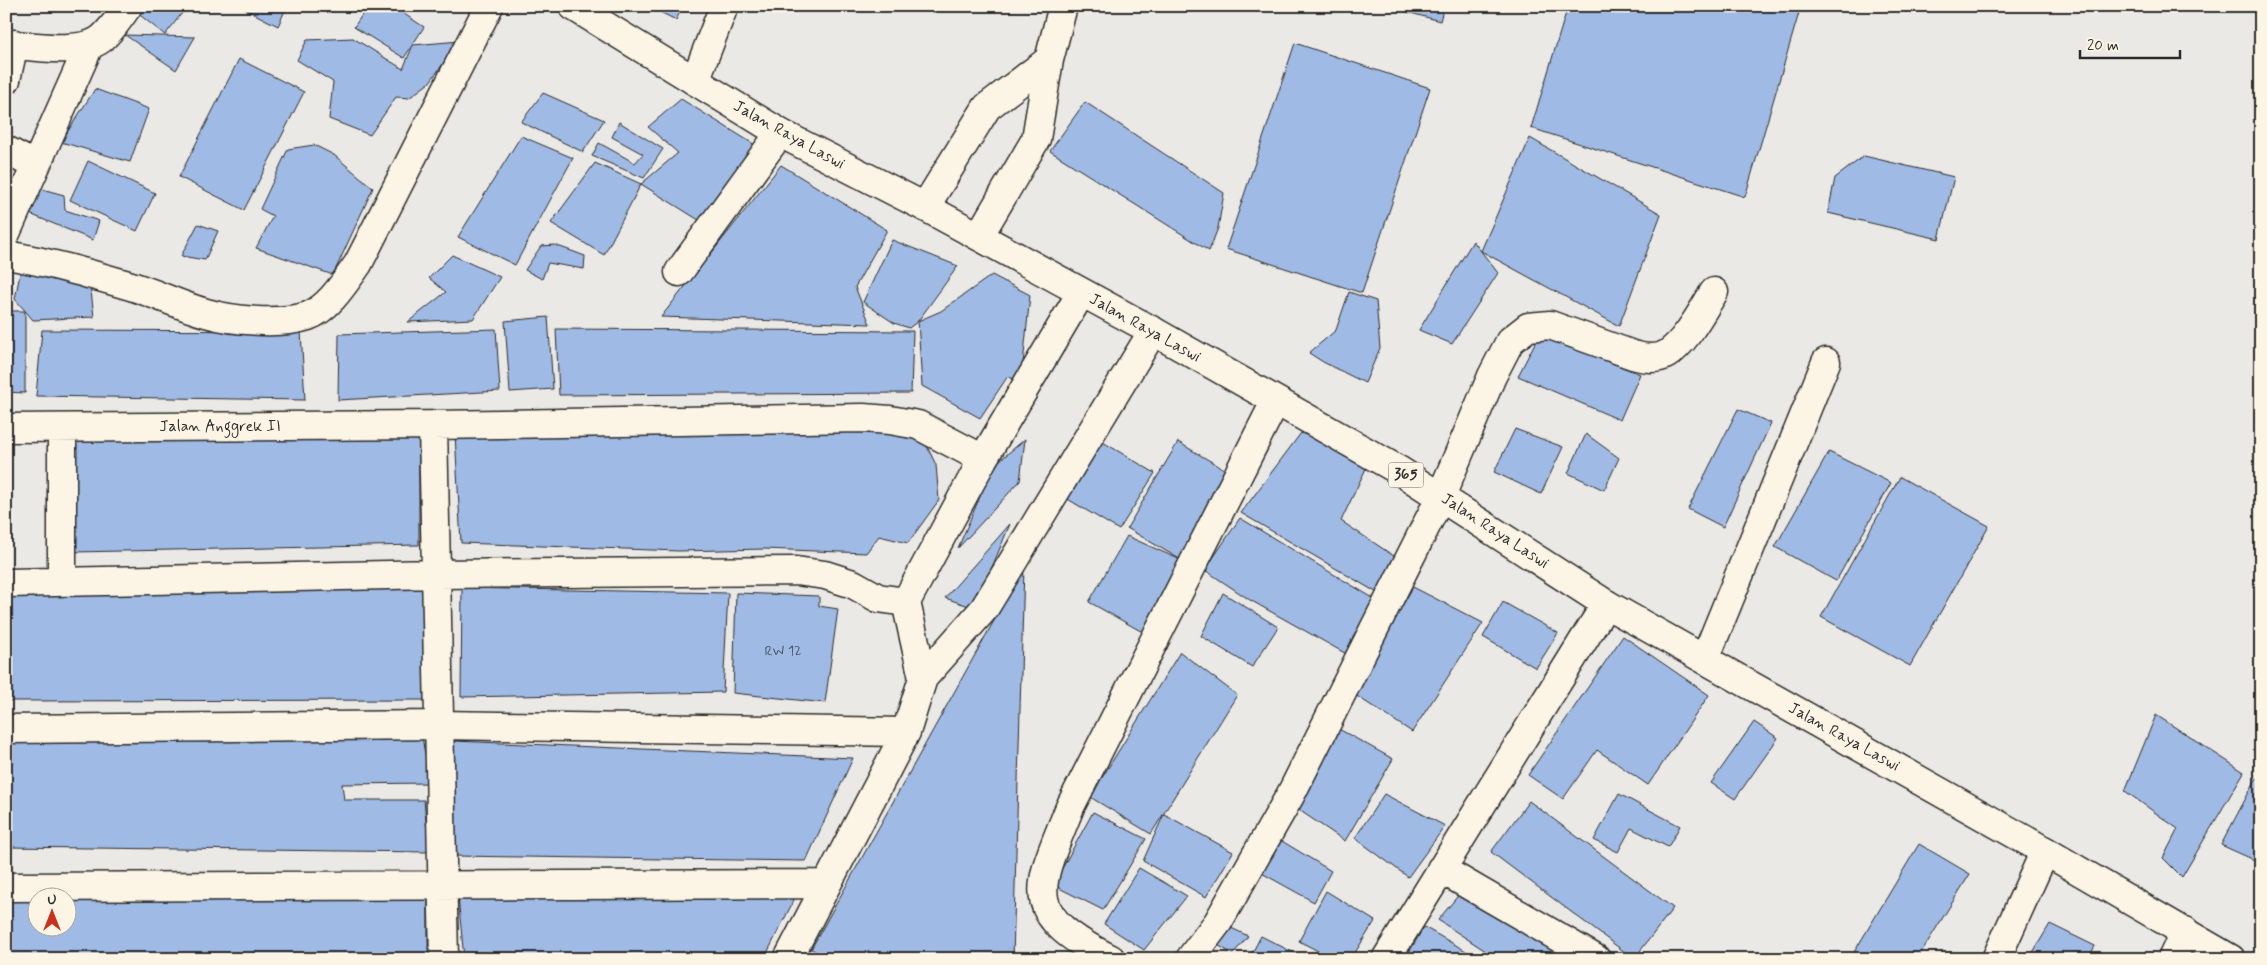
<svg xmlns="http://www.w3.org/2000/svg" width="2267" height="965" viewBox="0 0 2267 965" font-family="Mynerve,sans-serif">
  <style>
    .building { fill: #a0bae6; stroke: #2b2b2b }
    .lines { fill: none; stroke-linecap: round; stroke-linejoin: round }
    .minor-casing { stroke: #2b2b2b; stroke-width: 31 }
    .major-casing { stroke: #2b2b2b; stroke-width: 31 }
    .minor { stroke: #fcf5e5; stroke-width: 28 }
    .major { stroke: #fcf5e5; stroke-width: 28 }
    .labels { text-anchor: middle; dominant-baseline: central; stroke-width: 5; stroke-linejoin: round; paint-order: stroke }
    .number-label { font-size: 14px; fill: #484f5a }
    .shield { fill: #fcf5e5; stroke: #6a6863; stroke-width: 1 }
    .shield-label { font-size: 15px; font-weight: bold; fill: #2b2b2b }
    .street-label { font-size: 16px; fill: #2b2b2b; stroke: #fcf5e5 }
  </style>
  <rect width="100%" height="100%" fill="#eae9e5"/>
  <filter id="ink" filterUnits="userSpaceOnUse"><feTurbulence type="fractalNoise" baseFrequency=".02" numOctaves="2"/><feDisplacementMap in="SourceGraphic" scale="10" xChannelSelector="R" yChannelSelector="G"/><feConvolveMatrix kernelMatrix="1 2 1 2 8 2 1 2 1" color-interpolation-filters="sRGB"/></filter>
  <g filter="url(#ink)">
    <path class="building" d="M141,6H185L186,8L165,35L136,12Z
      M239,6H287L278,26Z
      M368,6H392L424,27L404,58L354,27Z
      M656,6H683L676,20L654,9Z
      M1385,6H1444L1440,21Z
      M1568,6H1801L1745,197L1531,128Z
      M125,35L195,37L176,70Z
      M353,38L403,69L413,45L460,41L429,83L409,98L396,97L370,135L329,119L333,82L297,60L307,40Z
      M1295,43L1430,88L1362,293L1226,249Z
      M239,59L304,92L244,210L179,177Z
      M95,89L149,109L130,162L61,142Z
      M543,93L604,120L583,152L521,122Z
      M681,99L760,148L702,222L641,184L678,153L648,127Z
      M1085,102L1224,193L1218,228L1209,251L1050,151Z
      M619,122L663,149L644,178L592,156L599,143L635,163L643,154L612,137Z
      M521,136L573,158L515,265L458,237Z
      M1530,138L1661,214L1619,326L1481,251Z
      M314,145L334,155L373,188L333,275L256,248L273,216L260,209L288,149Z
      M1864,156L1954,177L1939,239L1828,213L1835,178Z
      M88,161L155,193L137,231L70,200Z
      M595,163L641,184L604,255L551,223Z
      M781,165L887,230L855,287L870,324L661,317Z
      M35,187L64,195L65,210L99,221L93,240L25,212Z
      M198,224L218,231L205,260L181,256Z
      M892,240L958,266L918,321L909,328L894,323L863,302Z
      M1473,241L1498,273L1452,344L1419,330Z
      M555,245L585,256L584,269L548,263L542,279L525,270L541,246Z
      M452,255L500,277L473,319L408,322L446,292L429,278Z
      M21,269L90,282L94,317L33,320L15,299Z
      M992,275L1030,295L1021,384L1008,376L980,418L922,386L918,321L941,311Z
      M1349,292L1376,301L1380,348L1365,383L1323,362L1309,353L1336,330Z
      M6,311H25V393L6,392Z
      M548,317L553,389L510,392L505,321Z
      M496,329L500,391L338,400L339,334Z
      M556,329L913,331L911,393L559,395Z
      M42,330L301,331L305,400L36,396Z
      M1539,335L1640,374L1620,420L1518,376Z
      M1738,409L1771,423L1723,527L1688,509Z
      M876,429L923,438L936,465L939,500L908,543L879,536L866,553L764,549L679,551L461,543L455,434Z
      M1515,429L1563,447L1541,494L1494,472Z
      M1301,433L1370,460L1341,521L1400,560L1381,595L1241,513Z
      M1586,434L1619,458L1604,490L1568,473Z
      M73,435H419V545L73,552Z
      M1096,438L1155,473L1119,530L1061,495Z
      M1025,439L1020,481L958,548L993,466Z
      M1178,442L1234,475L1183,561L1127,528Z
      M1829,452L1891,483L1836,581L1775,547Z
      M1900,477L1989,526L1910,666L1821,617Z
      M1240,518L1373,598L1350,656L1250,600L1205,570Z
      M1010,524L975,608L945,598Z
      M1127,536L1183,561L1146,634L1089,602Z
      M1024,567L1013,959H830L811,949Z
      M424,583L426,700L6,701V591Z
      M1413,587L1483,623L1412,732L1352,693Z
      M462,588L728,593L723,692L461,697Z
      M736,593L819,596V606L838,609L825,703L733,693Z
      M1223,593L1278,627L1252,667L1201,636Z
      M1503,602L1558,633L1536,668L1483,637Z
      M1623,636L1709,695L1648,785L1597,750L1563,799L1528,775Z
      M1180,652L1237,695L1151,834L1090,797Z
      M2156,715L2244,772L2182,877L2163,858L2178,829L2125,791Z
      M1754,722L1778,738L1735,799L1711,783Z
      M1337,728L1393,759L1345,841L1293,806Z
      M422,737L430,783L342,784L344,800H424L429,852L6,847V740Z
      M454,741L853,758L806,861L452,856Z
      M2261,777V863L2221,845L2256,779Z
      M1384,794L1445,826L1408,877L1355,838Z
      M1619,794L1680,826L1668,847L1631,828L1618,852L1594,840Z
      M1529,801L1673,908L1634,959L1491,852Z
      M1093,812L1146,839L1103,910L1053,885Z
      M1164,814L1233,852L1206,897L1143,861Z
      M1277,838L1331,871L1314,902L1258,871Z
      M1919,844L1970,874L1917,959H1850Z
      M1139,868L1187,896L1144,950L1104,924Z
      M799,890L764,959H464L458,896Z
      M1326,891L1375,921L1351,959H1333L1299,941Z
      M1461,892L1581,959H1498L1438,920Z
      M428,896V959H6V898H38V928H68V898Z
      M2050,924L2095,946L2088,959H2029Z
      M1225,925L1248,936L1233,954L1214,943Z
      M1424,927L1473,955L1471,959H1405Z
      M1261,936L1306,959H1249Z
      M2196,946L2217,959H2189Z"/>
    <g class="lines">
      <defs>
        <path id="minor" d="M6,44C31,46 80,55 101,39C112,30 119,18 128,6
          M6,80L14,44
          M695,81L724,6
          M6,150L36,166
          M925,207L987,107L1049,60
          M6,233L89,46
          M979,236L1036,139L1049,60L1063,6
          M6,255C49,262 90,274 131,286C157,294 181,306 206,313C234,321 281,325 308,316C329,308 345,282 358,264L489,6
          M679,272L780,133
          M433,425L444,959
          M6,428L433,425L863,418L890,420L918,425L983,459
          M62,428V582
          M6,583L436,574L796,571L825,575L853,584L878,598L906,602
          M1705,659L1826,362
          M923,678L906,602L983,459L1081,293
          M6,729L439,725L906,732
          M1441,869L1596,959
          M6,887L826,884
          M788,959L906,732L923,678L984,609L1153,331
          M1111,959C1019,913 1037,889 1070,807L1275,402
          M1190,959L1218,922L1291,794L1441,496L1492,376L1510,341L1528,327L1550,325L1633,355C1643,358 1657,360 1667,354C1686,342 1702,311 1714,292
          M1386,959L1606,604
          M1996,959L2045,851
          M2172,959L2185,931"/>
        <path id="major" d="M573,6L780,133L925,207L1153,331L1400,471L1606,604L2045,851L2231,959"/>
      </defs>
      <use href="#minor" class="minor-casing"/>
      <use href="#major" class="major-casing"/>
      <use href="#minor" class="minor"/>
      <use href="#major" class="major"/>
    </g>
  </g>
  <g class="labels">
    <g class="number-label">
      <text x="783" y="651">RW 12</text>
    </g>
    <rect class="shield" x="1388.5" y="462.5" width="35" height="25" rx="4"/>
    <g class="shield-label">
      <text x="1406" y="475">365</text>
    </g>
    <g class="street-label">
      <text transform="translate(789 135) rotate(29)">Jalan Raya Laswi</text>
      <text transform="translate(1145 328) rotate(29)">Jalan Raya Laswi</text>
      <text x="220" y="426">Jalan Anggrek II</text>
      <text transform="translate(1495 531) rotate(33)">Jalan Raya Laswi</text>
      <text transform="translate(1844 737) rotate(29)">Jalan Raya Laswi</text>
    </g>
  </g>
  <rect width="2267" height="965" fill="none" stroke="#fcf5e5" stroke-width="25"/>
  <rect x="12" y="12" width="2242" height="940" fill="none" stroke="#2b2b2b" stroke-width="2" filter="url(#ink)"/>
  <g transform="translate(52 912)"><circle r="24" fill="#fcf5e5" stroke="#a8a49b"/>
  <path d="M0-4L9 19L0 12L-9 19Z" fill="#c8321e"/>
  <text y="-8" font-size="14" font-weight="bold" text-anchor="middle" fill="#2b2b2b">U</text>
  </g>
  <path d="M2080 50v8h100v-8" fill="none" stroke="#2b2b2b" stroke-width="2.5"/>
  <text x="2087" y="50" font-size="15" fill="#2b2b2b" stroke="#fcf5e5" stroke-width="4" paint-order="stroke">20 m</text>
</svg>
